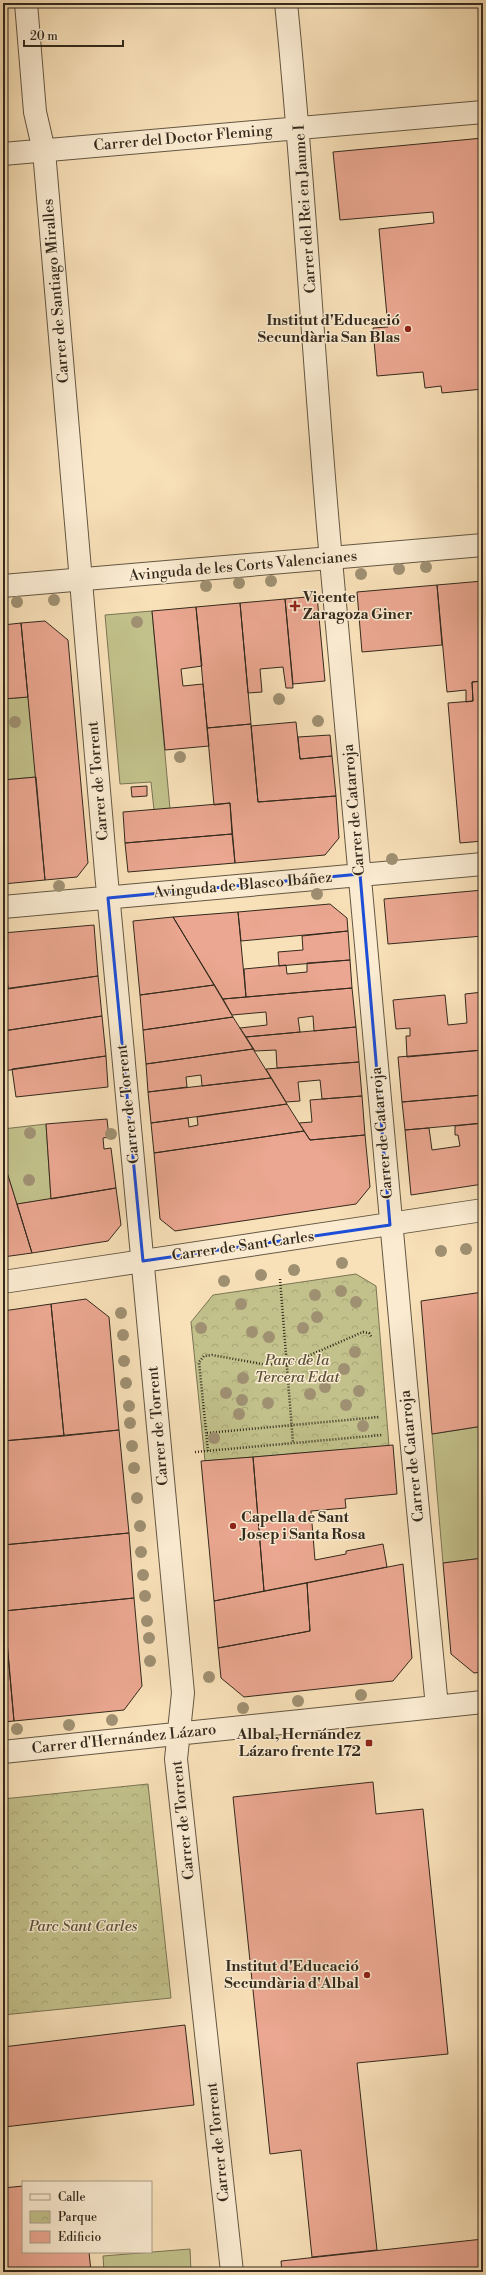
<svg xmlns="http://www.w3.org/2000/svg" width="486" height="2275" viewBox="0 0 486 2275" font-family="'Libre Bodoni',serif">
  <style>
    .green { fill: #c2c18b; stroke: #7a7554 }
    .park { fill: url(#park-crowns); stroke: #7a7554 }
    .building { fill: #eba791; stroke: #33291c }
    .lines { fill: none; stroke-linecap: round; stroke-linejoin: round }
    .minor-casing { stroke: #645743; stroke-width: 24 }
    .tertiary-casing { stroke: #645743; stroke-width: 24 }
    .path { stroke: #33291c; stroke-width: 2.5; stroke-dasharray: 1 2; stroke-linecap: butt }
    .minor { stroke: #faebd1; stroke-width: 22 }
    .tertiary { stroke: #faebd1; stroke-width: 22 }
    .tree { fill: #9f9072 }
    .marked { fill: none; stroke: #1d4ed8; stroke-width: 3; stroke-linejoin: round }
    .poi-dot { fill: #8f2418; stroke: #faebd1; stroke-width: 1.5 }
    .labels { text-anchor: middle; dominant-baseline: central; stroke-width: 3; stroke-linejoin: round; paint-order: stroke }
    .street-label { font-size: 15px; fill: #33291c; stroke: #faebd1 }
    .poi-label { font-size: 15px; font-weight: bold; fill: #33291c; stroke: #faebd1; text-anchor: end }
    .park-label { font-size: 15px; font-style: italic; fill: #574f38; stroke: #faebd1 }
  </style>
  <defs>
    <pattern id="park-crowns" width="20" height="18" patternUnits="userSpaceOnUse"><rect width="20" height="18" fill="#c2c18b"/><path d="M2 6a3 3 0 1 1 6 0M12 15a3 3 0 1 1 6 0" fill="none" stroke="#a7a677"/></pattern>
  </defs>
  <rect width="100%" height="100%" fill="#f8e0b8"/>
  <filter id="stains"><feTurbulence type="fractalNoise" baseFrequency=".005" numOctaves="4"/><feColorMatrix values="0 0 0 0 .2 0 0 0 0 .09 0 0 0 0 .02 0 0 0 .5 -.17"/></filter>
  <radialGradient id="worn" r=".72"><stop offset=".6" stop-color="#630" stop-opacity="0"/><stop offset="1" stop-color="#630" stop-opacity=".3"/></radialGradient>
  <path class="green" d="M152,611L170,809L154,810L151,782L120,784L105,615Z
    M28,697L36,777L3,780V699Z
    M46,1124L51,1199L17,1204L3,1160V1129Z
    M483,1426V1558L443,1563L432,1434Z
    M190,2249L191,2272H104L103,2256Z"/>
  <path class="park" d="M356,1274L376,1286L389,1446L205,1461L191,1322L213,1295Z
    M148,1784L171,1998L3,2015V1799Z"/>
  <path class="building" d="M483,138V389L442,393L441,386L425,388L423,372L377,376L373,328L388,327L379,229L434,223L433,212L340,220L333,152Z
    M483,581V681L472,682L473,701L466,702V690L447,692L437,585Z
    M437,585L442,645L362,652L357,592Z
    M317,596L325,681L293,684L285,599Z
    M285,599L293,688H286L283,667L260,669L262,692L248,693L240,603Z
    M240,603L251,724L207,728L196,607Z
    M196,607L202,666L181,669L183,686L203,684L209,746L165,750L152,611Z
    M45,621L68,640L88,863L77,877L45,880L21,623Z
    M21,623L28,697L3,699V625Z
    M483,681V841L460,843L448,703L473,701L472,682Z
    M296,722L300,759L332,756L336,796L258,802L251,726Z
    M251,724L258,802L336,796L339,838L325,855L235,863L230,803L214,805L207,728Z
    M330,735L332,756L300,759L298,737Z
    M36,777L45,880L3,884V780Z
    M147,786V796L132,797L131,787Z
    M230,803L232,834L125,843L123,812Z
    M232,834L235,863L128,872L125,843Z
    M483,890V936L388,944L384,899Z
    M330,904L347,918L348,931L241,941L238,912Z
    M238,912L246,997L223,999L173,917Z
    M173,917L214,985L140,995L133,921Z
    M94,925L98,976L8,989L3,933Z
    M348,931L350,960L279,966L278,952L303,950L302,936Z
    M3,937L8,989H3Z
    M350,960L352,988L246,997L244,969L286,965L287,974L307,972V963Z
    M98,976L102,1016L3,1031V989Z
    M214,985L233,1017L143,1030L140,995Z
    M352,988L356,1027L314,1031L313,1016L298,1018L300,1032L246,1037L240,1028L267,1025L266,1012L232,1015L223,999Z
    M483,992V1050L407,1057L406,1036H410V1028L396,1029L393,1000L445,995L448,1025L467,1023L465,994Z
    M102,1016L106,1056L3,1071V1031Z
    M233,1017L253,1049L146,1064L143,1030Z
    M356,1027L359,1062L277,1068L276,1050L255,1051L246,1037Z
    M253,1049L271,1078L202,1086L201,1075L186,1077L187,1087L148,1092L146,1064Z
    M483,1050V1095L402,1102L398,1057Z
    M106,1056L108,1087L16,1097L12,1069Z
    M359,1062L362,1096L322,1099L320,1080L298,1082L300,1101L286,1102L266,1069Z
    M271,1078L287,1104L151,1123L148,1092Z
    M483,1095V1123L405,1130L402,1102Z
    M362,1096L365,1135L310,1140L299,1123L312,1122L310,1100Z
    M287,1104L304,1131L154,1153L151,1123L188,1118L189,1127L198,1125L197,1117Z
    M107,1119L109,1137L103,1138L104,1149L111,1148L116,1188L51,1199L46,1124Z
    M483,1123V1184L411,1195L405,1130L429,1128L432,1150L460,1146L458,1135H455V1126Z
    M304,1131L310,1140L365,1135L370,1187L356,1204L175,1231L160,1219L154,1153Z
    M6,1169L32,1253L3,1257V1170Z
    M116,1188L121,1225L108,1241L32,1253L17,1204Z
    M483,1292V1426L432,1434L421,1301Z
    M86,1299L109,1317L119,1430L64,1436L51,1304Z
    M51,1304L64,1436L3,1441V1311Z
    M119,1430L129,1533L3,1545V1441Z
    M393,1445L397,1494L345,1499L346,1508L311,1511L315,1560L346,1554V1551L383,1544L387,1567L264,1591L253,1457Z
    M253,1457L264,1591L214,1601L201,1461Z
    M129,1533L134,1598L4,1611L3,1545Z
    M483,1558V1672L474,1673L451,1654L443,1563Z
    M403,1564L412,1658L393,1681L244,1697L221,1678L218,1648L310,1631L307,1583Z
    M307,1583L310,1631L218,1648L214,1601Z
    M3,1595L14,1721L3,1722Z
    M134,1598L142,1686L124,1710L14,1721L4,1611Z
    M373,1782L376,1814L423,1809L448,2054L357,2063L377,2250L312,2257L301,2150L270,2154L233,1797Z
    M185,2025L194,2105L4,2127L3,2047Z
    M23,2186V2252H89L91,2272H3V2188Z
    M483,2239V2272H282L281,2261Z"/>
  <g class="lines">
    <defs>
      <path id="minor" d="M26,3L35,112L44,151L106,872L183,1693L176,1759L232,2272
        M286,3C305,188 314,374 331,560C366,943 399,1325 437,1707
        M3,154L483,112
        M3,907L483,864
        M3,1282L483,1210
        M3,1752L483,1702"/>
      <path id="tertiary" d="M3,586L483,545"/>
    </defs>
    <use href="#minor" class="minor-casing"/>
    <use href="#tertiary" class="tertiary-casing"/>
    <path class="path" d="M280,1279L293,1443
      M207,1433L379,1417
      M208,1451L199,1362L204,1356L212,1355L262,1364L287,1365L363,1332L369,1333L372,1338
      M195,1452L382,1435"/>
    <use href="#minor" class="minor"/>
    <use href="#tertiary" class="tertiary"/>
  </g>
  <g class="tree">
    <circle cx="426" cy="567" r="6"/>
    <circle cx="399" cy="569" r="6"/>
    <circle cx="361" cy="574" r="6"/>
    <circle cx="271" cy="581" r="6"/>
    <circle cx="239" cy="583" r="6"/>
    <circle cx="206" cy="586" r="6"/>
    <circle cx="54" cy="600" r="6"/>
    <circle cx="17" cy="602" r="6"/>
    <circle cx="137" cy="622" r="6"/>
    <circle cx="279" cy="699" r="6"/>
    <circle cx="318" cy="721" r="6"/>
    <circle cx="15" cy="722" r="6"/>
    <circle cx="180" cy="757" r="6"/>
    <circle cx="392" cy="859" r="6"/>
    <circle cx="59" cy="886" r="6"/>
    <circle cx="317" cy="894" r="6"/>
    <circle cx="30" cy="1133" r="6"/>
    <circle cx="111" cy="1134" r="6"/>
    <circle cx="29" cy="1180" r="6"/>
    <circle cx="466" cy="1249" r="6"/>
    <circle cx="441" cy="1251" r="6"/>
    <circle cx="342" cy="1263" r="6"/>
    <circle cx="294" cy="1270" r="6"/>
    <circle cx="261" cy="1275" r="6"/>
    <circle cx="224" cy="1281" r="6"/>
    <circle cx="341" cy="1291" r="6"/>
    <circle cx="315" cy="1295" r="6"/>
    <circle cx="356" cy="1302" r="6"/>
    <circle cx="241" cy="1304" r="6"/>
    <circle cx="121" cy="1313" r="6"/>
    <circle cx="317" cy="1317" r="6"/>
    <circle cx="201" cy="1328" r="6"/>
    <circle cx="303" cy="1328" r="6"/>
    <circle cx="252" cy="1332" r="6"/>
    <circle cx="123" cy="1335" r="6"/>
    <circle cx="269" cy="1337" r="6"/>
    <circle cx="355" cy="1352" r="6"/>
    <circle cx="124" cy="1361" r="6"/>
    <circle cx="344" cy="1369" r="6"/>
    <circle cx="243" cy="1378" r="6"/>
    <circle cx="126" cy="1383" r="6"/>
    <circle cx="325" cy="1387" r="6"/>
    <circle cx="359" cy="1391" r="6"/>
    <circle cx="226" cy="1393" r="6"/>
    <circle cx="310" cy="1394" r="6"/>
    <circle cx="242" cy="1400" r="6"/>
    <circle cx="268" cy="1403" r="6"/>
    <circle cx="346" cy="1405" r="6"/>
    <circle cx="129" cy="1406" r="6"/>
    <circle cx="239" cy="1414" r="6"/>
    <circle cx="130" cy="1423" r="6"/>
    <circle cx="363" cy="1426" r="6"/>
    <circle cx="214" cy="1438" r="6"/>
    <circle cx="132" cy="1446" r="6"/>
    <circle cx="134" cy="1468" r="6"/>
    <circle cx="137" cy="1498" r="6"/>
    <circle cx="140" cy="1526" r="6"/>
    <circle cx="141" cy="1552" r="6"/>
    <circle cx="143" cy="1575" r="6"/>
    <circle cx="145" cy="1596" r="6"/>
    <circle cx="147" cy="1621" r="6"/>
    <circle cx="149" cy="1638" r="6"/>
    <circle cx="150" cy="1661" r="6"/>
    <circle cx="209" cy="1677" r="6"/>
    <circle cx="361" cy="1695" r="6"/>
    <circle cx="298" cy="1701" r="6"/>
    <circle cx="243" cy="1708" r="6"/>
    <circle cx="112" cy="1720" r="6"/>
    <circle cx="69" cy="1725" r="6"/>
    <circle cx="17" cy="1729" r="6"/>
  </g>
  <path class="marked" d="M360,874L390,1225L143,1261L108,898Z"/>
  <g class="poi-dot">
    <circle cx="408" cy="329" r="4"/>
    <path d="M293 600h4v4h4v4h-4v4h-4v-4h-4v-4h4z"/>
    <circle cx="233" cy="1526" r="4"/>
    <rect x="365" y="1739" width="8" height="8" rx="2"/>
    <circle cx="367" cy="1975" r="4"/>
  </g>
  <g class="labels">
    <g class="street-label">
      <text transform="translate(183 138) rotate(-5)">Carrer del Doctor Fleming</text>
      <text transform="translate(305 209) rotate(-94)">Carrer del Rei en Jaume I</text>
      <text transform="translate(56 291) rotate(-95)">Carrer de Santiago Miralles</text>
      <text transform="translate(243 566) rotate(-5)">Avinguda de les Corts Valencianes</text>
      <text transform="translate(98 781) rotate(-95)">Carrer de Torrent</text>
      <text transform="translate(354 810) rotate(-95)">Carrer de Catarroja</text>
      <text transform="translate(243 885) rotate(-5)">Avinguda de Blasco Ibáñez</text>
      <text transform="translate(128 1104) rotate(-96)">Carrer de Torrent</text>
      <text transform="translate(382 1133) rotate(-95)">Carrer de Catarroja</text>
      <text transform="translate(243 1246) rotate(-8)">Carrer de Sant Carles</text>
      <text transform="translate(158 1426) rotate(-95)">Carrer de Torrent</text>
      <text transform="translate(412 1456) rotate(-96)">Carrer de Catarroja</text>
      <text transform="translate(124 1739) rotate(-6)">Carrer d'Hernández Lázaro</text>
      <text transform="translate(183 1820) rotate(-96)">Carrer de Torrent</text>
      <text transform="translate(218 2142) rotate(-96)">Carrer de Torrent</text>
    </g>
    <g class="poi-label">
      <text x="400" y="320">Institut d'Educació<tspan x="400" dy="17">Secundària San Blas</tspan></text>
      <text x="303" y="597" text-anchor="start">Vicente<tspan x="303" dy="17">Zaragoza Giner</tspan></text>
      <text x="241" y="1517" text-anchor="start">Capella de Sant<tspan x="241" dy="17">Josep i Santa Rosa</tspan></text>
      <text x="361" y="1734">Albal, Hernández<tspan x="361" dy="17">Lázaro frente 172</tspan></text>
      <text x="359" y="1966">Institut d'Educació<tspan x="359" dy="17">Secundària d'Albal</tspan></text>
    </g>
    <g class="park-label">
      <text x="297" y="1360">Parc de la<tspan x="297" dy="17">Tercera Edat</tspan></text>
      <text x="83" y="1926">Parc Sant Carles</text>
    </g>
  </g>
  <rect width="486" height="2275" fill="none" stroke="#f8e0b8" stroke-width="16"/>
  <rect x="4" y="4" width="478" height="2267" fill="none" stroke="#33291c" stroke-width="2"/>
  <rect x="8" y="8" width="470" height="2259" fill="none" stroke="#33291c"/>
  <rect x="22" y="2181" width="130" height="72" fill="#faebd1" stroke="#aa9d89"/>
  <rect x="30" y="2194" width="20" height="6" fill="#faebd1" stroke="#aa9d89"/>
  <text x="58" y="2201" font-size="12" fill="#33291c">Calle</text>
  <rect x="30" y="2211" width="20" height="12" fill="url(#park-crowns)" stroke="#aa9d89"/>
  <text x="58" y="2221" font-size="12" fill="#33291c">Parque</text>
  <rect x="30" y="2231" width="20" height="12" fill="#eba791" stroke="#aa9d89"/>
  <text x="58" y="2241" font-size="12" fill="#33291c">Edificio</text>
  <path d="M24 40v6h99v-6" fill="none" stroke="#33291c" stroke-width="2"/>
  <text x="30" y="40" font-size="12" fill="#33291c" stroke="#faebd1" stroke-width="3" paint-order="stroke">20 m</text>
  <rect width="100%" height="100%" filter="url(#stains)"/>
  <rect width="100%" height="100%" fill="url(#worn)"/>
</svg>
